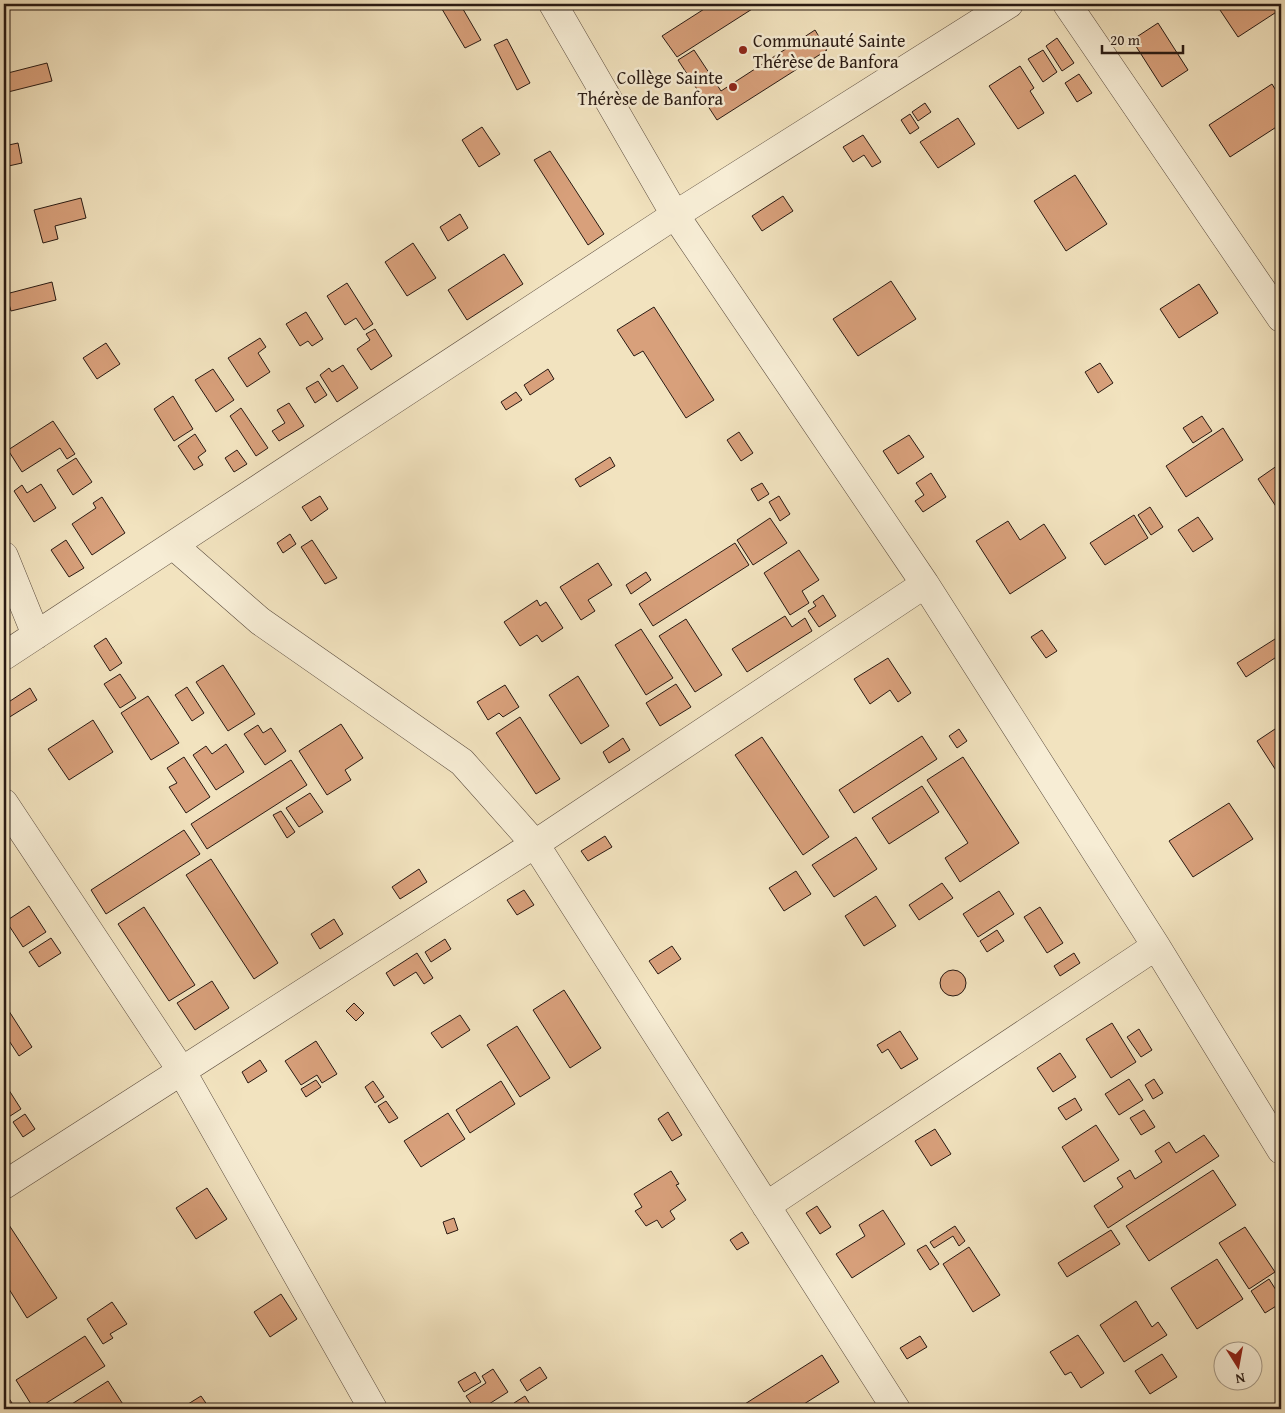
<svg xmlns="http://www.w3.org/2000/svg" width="1285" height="1413" viewBox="0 0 1285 1413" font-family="'Gentium Book Plus',serif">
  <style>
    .building { fill: #d8a07b; stroke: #291a13 }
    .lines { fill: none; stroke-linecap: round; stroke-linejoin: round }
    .minor-casing { stroke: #5b4c3e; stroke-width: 29 }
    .minor { stroke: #f7edd5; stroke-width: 28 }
    .poi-dot { fill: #8f2418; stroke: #f7edd5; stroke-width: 2 }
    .labels { text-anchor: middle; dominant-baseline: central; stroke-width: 5; stroke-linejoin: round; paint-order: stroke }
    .poi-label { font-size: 18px; fill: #291a13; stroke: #f7edd5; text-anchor: start }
  </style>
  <rect width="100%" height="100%" fill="#f2e3bf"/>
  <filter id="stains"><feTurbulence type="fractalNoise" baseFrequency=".004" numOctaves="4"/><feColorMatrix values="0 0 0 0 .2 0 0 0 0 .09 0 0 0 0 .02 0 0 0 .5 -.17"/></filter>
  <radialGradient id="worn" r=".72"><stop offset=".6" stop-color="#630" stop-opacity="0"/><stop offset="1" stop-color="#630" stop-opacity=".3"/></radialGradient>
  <path class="building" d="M439,4H460L481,40L465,48Z
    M712,4H760L677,57L662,36Z
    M1216,4H1281V9L1238,37Z
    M1158,23L1188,70L1162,87L1132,40Z
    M815,30L827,50L717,120L678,60L694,50L721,91Z
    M1057,38L1074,63L1062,71L1046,46Z
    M507,39L530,83L517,90L494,45Z
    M1043,50L1057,72L1043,82L1028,59Z
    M47,63L52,81L4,93V74Z
    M1020,66L1034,88L1030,91L1044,113L1018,129L989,86Z
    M1079,74L1092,93L1077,102L1065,83Z
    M1272,84L1281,99V124L1230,157L1209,125Z
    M925,103L931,112L918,121L912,112Z
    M910,114L919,128L910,134L901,120Z
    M958,118L975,144L938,168L920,142Z
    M482,127L500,154L479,167L462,140Z
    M863,135L881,162L872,167L864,155L853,162L843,147Z
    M18,143L22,163L4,167V146Z
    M550,151L604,234L588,245L534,160Z
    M1075,175L1107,224L1066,251L1034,201Z
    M783,196L793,211L762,231L752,216Z
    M81,198L86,218L55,226L58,239L43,243L34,210Z
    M460,214L468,228L448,241L440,227Z
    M413,243L436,278L407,296L385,262Z
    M504,254L523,284L467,320L448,290Z
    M891,281L916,319L858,356L833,319Z
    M52,282L56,300L11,311L6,294Z
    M347,283L373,324L364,330L356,318L345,325L327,296Z
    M1199,284L1218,313L1179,338L1160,309Z
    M654,307L714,400L686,418L643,351L634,356L617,330Z
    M306,312L323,339L312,346L308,341L300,346L286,324Z
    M375,329L392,356L371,370L357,349L370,340L366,334Z
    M260,338L266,347L258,353L270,372L247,387L228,358Z
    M106,343L120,364L97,379L83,358Z
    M1100,363L1113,383L1098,393L1085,372Z
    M343,365L358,388L337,402L320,375L329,368L332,372Z
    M213,369L234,400L216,412L195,380Z
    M548,369L554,379L530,395L524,385Z
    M318,381L327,395L315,403L306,388Z
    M516,392L522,400L506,410L501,402Z
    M173,396L193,429L174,441L154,409Z
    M289,403L304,426L279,441L272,431L285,423L277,410Z
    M241,408L268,448L256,456L230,416Z
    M1202,416L1212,431L1193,443L1183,428Z
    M53,421L75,454L67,459L60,448L22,472L8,450Z
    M1223,428L1243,460L1186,497L1166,466Z
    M739,432L753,453L741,461L727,440Z
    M195,434L206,451L198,457L203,465L194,470L178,446Z
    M909,435L924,457L898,474L883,451Z
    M237,450L247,464L234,472L225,458Z
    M610,457L615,466L580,487L575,479Z
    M76,458L92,482L73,495L57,470Z
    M1281,463V505L1277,508L1258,479Z
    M931,473L946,497L923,512L915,501L924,495L916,483Z
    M762,483L769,494L758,501L751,489Z
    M41,484L56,508L34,522L14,491L22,485L27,493Z
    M320,496L328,509L311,521L302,507Z
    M779,496L790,514L780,521L769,502Z
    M102,497L125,533L92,555L72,524L96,508L93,503Z
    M1150,507L1163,527L1151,535L1138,515Z
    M1134,515L1148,538L1105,565L1090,543Z
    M1198,517L1213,539L1193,552L1178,530Z
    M770,518L787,543L753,565L737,540Z
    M1008,521L1020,540L1044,524L1066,558L1010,594L976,541Z
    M290,534L296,544L283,553L277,543Z
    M66,540L84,568L69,577L51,550Z
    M312,540L337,578L325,584L301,547Z
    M735,543L749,565L653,626L639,604Z
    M799,550L819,580L802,591L809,603L790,615L764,573Z
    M598,563L612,585L588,600L595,611L581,620L560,587Z
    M646,572L651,580L631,594L626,585Z
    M823,595L836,616L819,627L808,611L816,606L813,602Z
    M537,600L540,606L546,602L563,628L542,642L537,635L520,646L504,622Z
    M785,616L792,627L805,618L812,631L747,672L732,649Z
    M686,619L722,675L695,692L659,636Z
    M641,629L673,678L646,695L615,645Z
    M1042,630L1057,651L1046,658L1031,637Z
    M106,638L122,663L110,671L94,646Z
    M1275,639L1281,649V654L1246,677L1237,663Z
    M888,658L911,693L898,702L890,690L870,704L854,679Z
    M223,665L255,714L228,731L196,682Z
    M120,674L136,698L120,708L104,684Z
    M578,676L609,726L581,744L549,695Z
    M676,684L691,707L660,726L646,703Z
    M505,685L519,707L503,717L499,713L488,720L477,702Z
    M187,687L204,713L192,721L175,695Z
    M30,688L37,700L8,718L4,711V705Z
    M148,696L179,743L151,760L121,713Z
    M520,717L560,779L536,794L496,733Z
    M93,720L113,752L69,780L48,749Z
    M341,724L363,758L345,770L351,780L327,795L299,751Z
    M258,725L263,733L271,728L286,751L265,765L244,734Z
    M1281,725V769L1277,772L1257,741Z
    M959,729L967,741L957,748L949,736Z
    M922,736L937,759L854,813L839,790Z
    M762,737L829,837L803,855L735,755Z
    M623,738L630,750L609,763L603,752Z
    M226,744L244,772L216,790L193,755L206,746L212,754Z
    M184,757L210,797L186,813L169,787L177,783L167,768Z
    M963,757L1019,843L960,882L945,858L968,843L927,780Z
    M291,760L307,785L207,849L191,824Z
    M922,786L939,812L889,844L872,818Z
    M310,793L323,812L299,827L286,808Z
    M1229,803L1253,839L1193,877L1169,841Z
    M281,811L295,832L287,838L273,815Z
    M184,830L200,854L106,914L91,890Z
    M605,836L612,847L588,861L581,851Z
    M856,837L877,869L834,897L812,865Z
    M211,859L278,963L254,979L186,875Z
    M419,869L427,882L400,899L392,887Z
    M796,871L811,894L784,911L769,888Z
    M942,883L953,898L919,920L909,905Z
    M524,890L534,905L517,915L507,900Z
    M999,891L1014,914L978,937L963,914Z
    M876,896L896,926L864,946L845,916Z
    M29,906L46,932L23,947L6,921Z
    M144,907L195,985L169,1001L118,924Z
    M1040,907L1063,943L1047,953L1024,917Z
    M334,919L343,934L320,949L311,934Z
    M997,930L1004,941L987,952L980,941Z
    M51,938L61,953L39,967L29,952Z
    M445,939L451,949L431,962L425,952Z
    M672,946L681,959L658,974L649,961Z
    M417,953L433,978L424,984L416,972L394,986L386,973Z
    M1074,953L1080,963L1060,976L1054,966Z
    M940 983a13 13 0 1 1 26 0a13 13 0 1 1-26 0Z
    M212,981L229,1008L195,1030L177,1003Z
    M564,990L601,1048L570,1068L533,1010Z
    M354,1003L364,1013L356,1021L346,1011Z
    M7,1008L32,1047L19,1056L4,1033V1010Z
    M460,1015L470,1030L442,1048L431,1033Z
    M1112,1023L1136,1062L1111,1078L1086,1039Z
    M517,1026L550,1078L520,1097L487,1045Z
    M1139,1029L1152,1050L1141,1057L1127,1037Z
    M900,1031L918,1059L901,1069L888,1049L882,1053L877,1045Z
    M316,1041L337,1074L322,1083L317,1075L301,1085L285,1061Z
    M1060,1053L1076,1077L1053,1092L1037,1068Z
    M260,1060L267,1071L248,1083L242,1072Z
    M1129,1079L1143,1100L1119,1115L1105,1094Z
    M1154,1079L1163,1093L1153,1099L1145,1085Z
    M316,1080L321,1087L306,1097L301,1089Z
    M373,1081L384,1097L375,1103L365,1087Z
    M501,1081L515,1104L470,1133L456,1110Z
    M5,1084L21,1109L4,1120V1085Z
    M1075,1098L1082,1110L1066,1120L1058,1108Z
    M386,1101L398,1118L389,1123L378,1106Z
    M1144,1110L1155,1127L1141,1135L1130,1118Z
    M668,1112L682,1135L672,1141L658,1119Z
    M448,1113L465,1139L421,1167L404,1141Z
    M25,1114L35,1129L23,1137L13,1122Z
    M1096,1125L1119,1160L1084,1182L1062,1147Z
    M935,1129L951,1154L931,1166L915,1141Z
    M1204,1135L1219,1156L1108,1228L1094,1206L1123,1187L1117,1178L1130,1170L1135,1179L1162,1162L1155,1151L1169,1142L1176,1153Z
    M1213,1170L1236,1205L1149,1261L1126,1226Z
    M671,1171L679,1184L676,1185L686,1200L670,1211L675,1219L662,1228L657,1220L646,1226L635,1211L642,1207L634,1194Z
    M207,1188L227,1219L196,1239L176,1208Z
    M817,1206L831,1227L820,1234L806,1213Z
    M883,1210L905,1244L852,1278L836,1254L865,1236L859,1225Z
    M454,1218L458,1230L447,1234L443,1222Z
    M9,1225L57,1298L27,1318L4,1281V1228Z
    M955,1226L965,1241L959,1246L953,1236L934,1248L930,1242Z
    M1245,1227L1275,1272L1249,1289L1219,1243Z
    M1111,1230L1120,1244L1067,1277L1058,1263Z
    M742,1232L749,1243L737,1250L730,1240Z
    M926,1245L939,1264L930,1270L917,1250Z
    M969,1247L1000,1295L973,1312L943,1264Z
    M1217,1259L1243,1299L1197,1329L1171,1288Z
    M1269,1279L1281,1298V1303L1265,1313L1251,1291Z
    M281,1294L297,1319L270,1337L254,1312Z
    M1136,1301L1152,1327L1158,1322L1167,1335L1124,1362L1100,1325Z
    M112,1302L127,1324L110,1334L113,1338L103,1344L87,1319Z
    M1078,1335L1104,1373L1081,1388L1071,1372L1065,1375L1050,1352Z
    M85,1336L105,1366L37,1409H34L16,1380Z
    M920,1336L927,1347L907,1359L900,1348Z
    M1162,1354L1177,1377L1150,1394L1135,1371Z
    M822,1355L839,1382L796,1409H737Z
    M540,1367L547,1378L527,1391L520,1380Z
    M493,1369L508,1392L481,1409H475L466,1396L486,1383L482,1376Z
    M475,1372L481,1382L464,1392L458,1382Z
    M108,1381L126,1409H64Z
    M201,1396L210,1409H180Z
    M525,1396L531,1406L527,1409H518L514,1403Z
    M8,1397L16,1409H4V1400Z"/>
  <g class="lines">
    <defs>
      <path id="minor" d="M553,4L675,215L925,584L1156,946L1281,1150
        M1067,4L1281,318
        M173,545L260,621L462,762L535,844L896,1409
        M4,556L36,635
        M4,656L675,215L1009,4
        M4,803L181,1070L373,1409
        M4,1185L535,844L925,584
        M766,1206L1156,946"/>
    </defs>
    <use href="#minor" class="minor-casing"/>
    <use href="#minor" class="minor"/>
  </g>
  <g class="poi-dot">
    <circle cx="743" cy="50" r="5"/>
    <circle cx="733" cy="87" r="5"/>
  </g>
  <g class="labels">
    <g class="poi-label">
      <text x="753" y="40">Communauté Sainte<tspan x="753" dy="21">Thérèse de Banfora</tspan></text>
      <text x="723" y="77" text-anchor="end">Collège Sainte<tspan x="723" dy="21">Thérèse de Banfora</tspan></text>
    </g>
  </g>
  <rect width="1285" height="1413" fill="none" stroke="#f2e3bf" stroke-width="20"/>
  <rect x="5" y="5" width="1275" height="1403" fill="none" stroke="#291a13" stroke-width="2.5"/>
  <rect x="10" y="10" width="1265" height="1393" fill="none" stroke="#291a13"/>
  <g transform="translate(1238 1366) rotate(169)"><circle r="24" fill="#f7edd5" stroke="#a59987"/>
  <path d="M0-4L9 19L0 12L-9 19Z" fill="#8f2418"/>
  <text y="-8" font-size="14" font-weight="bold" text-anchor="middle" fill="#291a13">N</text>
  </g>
  <path d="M1102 45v8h81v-8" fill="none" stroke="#291a13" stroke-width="2.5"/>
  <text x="1110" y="45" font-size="15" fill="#291a13" stroke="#f7edd5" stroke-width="4" paint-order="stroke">20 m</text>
  <rect width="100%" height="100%" filter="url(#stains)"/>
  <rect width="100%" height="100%" fill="url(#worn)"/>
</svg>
